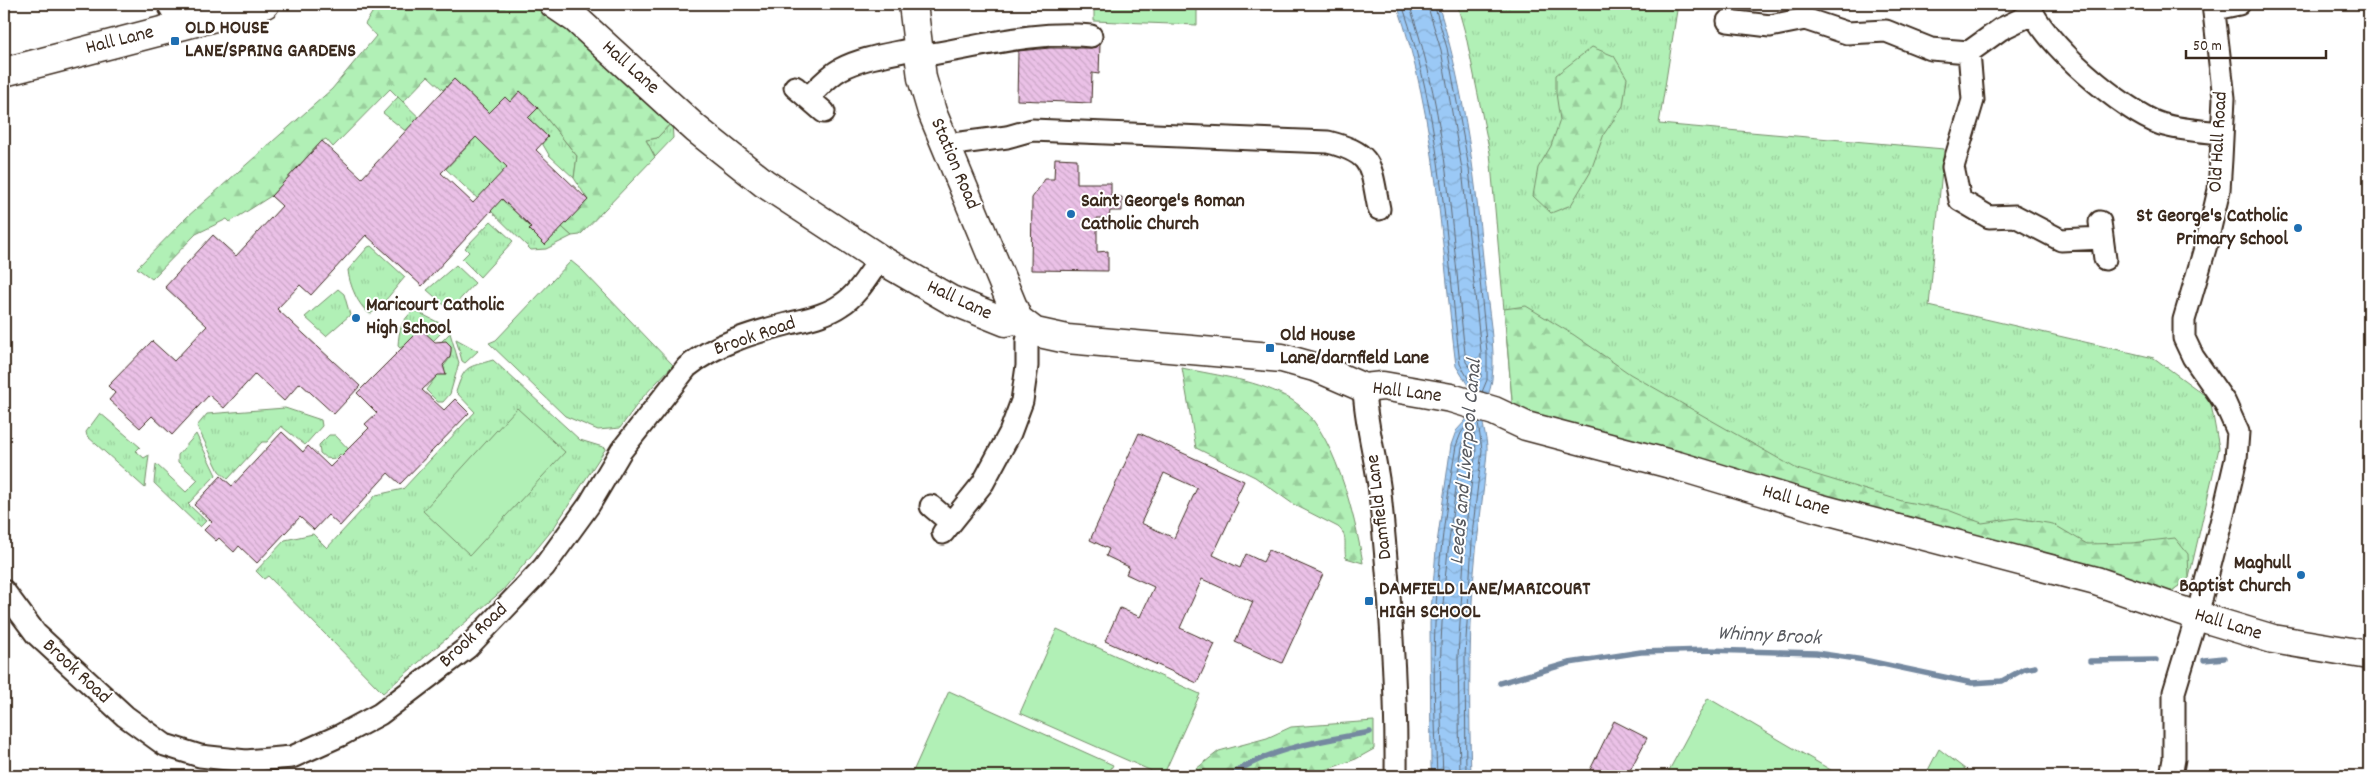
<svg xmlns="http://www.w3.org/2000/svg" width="2373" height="780" viewBox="0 0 2373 780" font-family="Dekko,sans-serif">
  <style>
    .grass { fill: url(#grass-tufts); stroke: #768d6a }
    .forest { fill: url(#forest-firs); stroke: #768d6a }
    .garden { fill: #b1f0b6; stroke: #768d6a }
    .water { fill: url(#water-waves); stroke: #7589a0 }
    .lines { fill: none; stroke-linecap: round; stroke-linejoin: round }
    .shore { stroke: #616a74; stroke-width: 1 }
    .stream { stroke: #7589a0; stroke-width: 5.5 }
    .building { fill: url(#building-back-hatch); stroke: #3b2a1e; fill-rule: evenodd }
    .minor-casing { stroke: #3b2a1e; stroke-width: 25 }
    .tertiary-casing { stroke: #3b2a1e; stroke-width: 31 }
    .minor { stroke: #fff; stroke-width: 21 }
    .tertiary { stroke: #fff; stroke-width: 28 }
    .poi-dot { fill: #1f6fb2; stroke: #fff; stroke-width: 2 }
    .labels { text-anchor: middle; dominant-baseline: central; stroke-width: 4; stroke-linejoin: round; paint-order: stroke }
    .poi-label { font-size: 20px; font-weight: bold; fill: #3b2a1e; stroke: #fff; text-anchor: start }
    .street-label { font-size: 20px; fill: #3b2a1e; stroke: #fff }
    .water-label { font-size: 21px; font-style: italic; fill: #585a5f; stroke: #fff }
  </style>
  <defs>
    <pattern id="grass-tufts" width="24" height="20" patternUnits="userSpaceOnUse" patternTransform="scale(1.25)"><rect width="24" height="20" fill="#b1f0b6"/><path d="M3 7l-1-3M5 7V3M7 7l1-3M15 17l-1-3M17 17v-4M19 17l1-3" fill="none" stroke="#99ce9c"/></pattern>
    <pattern id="forest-firs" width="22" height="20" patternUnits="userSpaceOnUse" patternTransform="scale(1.25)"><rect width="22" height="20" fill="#b1f0b6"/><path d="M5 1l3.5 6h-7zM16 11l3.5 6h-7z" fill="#99ce9c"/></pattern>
    <pattern id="water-waves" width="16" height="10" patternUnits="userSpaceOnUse" patternTransform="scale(1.25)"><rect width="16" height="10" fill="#9bc9f6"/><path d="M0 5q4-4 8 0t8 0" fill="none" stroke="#86add2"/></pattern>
    <pattern id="building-back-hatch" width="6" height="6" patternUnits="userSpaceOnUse" patternTransform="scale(1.25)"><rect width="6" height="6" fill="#ebc1e7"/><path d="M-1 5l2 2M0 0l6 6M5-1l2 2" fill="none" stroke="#caa6c6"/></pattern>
  </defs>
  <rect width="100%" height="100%" fill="#fff"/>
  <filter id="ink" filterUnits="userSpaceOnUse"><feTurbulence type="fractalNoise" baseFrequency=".02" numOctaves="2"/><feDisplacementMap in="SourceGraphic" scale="10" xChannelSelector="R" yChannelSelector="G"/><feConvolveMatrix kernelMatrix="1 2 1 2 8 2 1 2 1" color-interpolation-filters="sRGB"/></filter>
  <g filter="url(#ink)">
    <path class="grass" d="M1457,4H1678L1659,124L1944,149L1929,306L2154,358L2210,399L2219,448L2189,578L2168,594L1513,411L1490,153L1466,36Z
      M398,97L429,127L418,141L383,113Z
      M538,108L577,156L574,178L549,155L542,143L548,137L528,118Z
      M672,122L673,138L655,157L646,140L657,138Z
      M476,137L507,167L479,200L446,169Z
      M497,195L531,227L529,229L545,245L562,227L572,236L546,249L531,250L486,206Z
      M491,221L513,241L480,277L462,259L469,252L465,248Z
      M371,246L405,277L379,308L370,314C358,306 349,284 348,270L368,247Z
      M571,261L582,270L673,365L641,399L620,428L598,430L565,416L489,343L496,340Z
      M456,265L475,283L450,310L427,290Z
      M338,289L344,294L350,315L326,336L305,317Z
      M414,310L447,327L433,341L421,329L407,344L400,348L398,346C399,330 401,321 414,310Z
      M450,333L459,363L450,394L443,402H438L426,390L450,358L451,346L441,342Z
      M456,339L478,351L465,363L462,361Z
      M493,360L580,440L606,448L553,529L503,590L383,693L268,576L264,579L256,571L285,540L313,534L327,548L376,495L403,489L475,412L456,392C465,364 467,368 493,360Z
      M285,408L321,420L322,426L305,445L281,426L267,442H262L228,479L219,471L197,426L207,414Z
      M100,413L140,447L136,451L144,458L149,455L145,488L87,436L86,432Z
      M196,434L216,475L188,504L206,521L200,527L154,483L156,464L186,492L198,480L178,462V455Z
      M329,435H335L363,464L357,470L340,454L335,459L326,458L320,453L319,445Z"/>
    <path class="forest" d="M373,4H530L568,30L672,122L657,138L646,140L655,157L580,235L572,236L562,227L588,200L574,178L577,156L538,108L520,91L510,102L505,97L489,113L454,79L443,90L428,76L403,102L390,89L333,147L326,139L322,141L271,196L230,222L227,219L196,234L152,279L137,268L187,217L332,89L376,36L365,24L372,13Z
      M1592,47L1614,56L1627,78L1623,106L1604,134L1590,173L1571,205L1551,213L1533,196L1538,168L1551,146L1560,120L1556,93V75Z
      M1526,306L1574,335L1630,374L1797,469L1902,501L1948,510L1982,523L2017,518L2053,524L2087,544L2132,543L2175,538L2188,554L2189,578L2168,594L1513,411L1504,309Z
      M1182,368C1219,376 1259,380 1292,400C1334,426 1355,517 1363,563L1346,558C1343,546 1349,536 1338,527L1293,504L1255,477L1196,448Z
      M1374,721V749L1356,759L1309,776H1187L1219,751L1267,738L1291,727Z"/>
    <path class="garden" d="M1094,4H1197V25L1094,21Z
      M517,408L565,452L470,555L423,511Z
      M1057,629L1200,694L1163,776L1020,713Z
      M949,691L1113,765L1107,776H911Z
      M1708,698L1841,776H1666Z
      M1939,749L1974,776H1925Z"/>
    <path class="water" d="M1397,4H1438C1466,93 1476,185 1485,278C1488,310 1496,346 1492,379C1491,391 1484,403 1483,417C1482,428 1488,440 1487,452C1484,496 1476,540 1473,584C1469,648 1469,712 1471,776H1432L1431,766L1430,623L1436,550L1451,445L1456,431L1466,420L1469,387L1456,366C1441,244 1437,120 1397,4Z"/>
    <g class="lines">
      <path class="shore" d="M1402,4C1442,120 1446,243 1460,364L1474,389
        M1409,4C1449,119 1452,242 1466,362L1479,379L1481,377V352L1462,169L1441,50L1427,4
        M1434,4L1447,48L1469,168L1487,352V380L1482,392
        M1437,776C1435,726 1433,675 1435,624C1438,564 1446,505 1456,446L1461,433L1471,420
        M1443,776C1441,725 1439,674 1442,623C1445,564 1453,506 1462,448L1466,437L1471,432L1474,434L1476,450L1466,525L1458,656L1460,776
        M1466,776L1465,656L1473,526L1482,450L1478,422"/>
      <path class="stream" d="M2204,660L2224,658
        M2090,661L2156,660
        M1500,683L1569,663L1641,652L1707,650L1816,653L1864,660L1972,683L2002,681L2024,669L2035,667
        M1230,776C1271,747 1322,741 1370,732"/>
    </g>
    <path class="building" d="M1100,44L1099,74L1092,73L1091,103L1017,100L1018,51L1050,48H1091Z
      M454,79L489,113L505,97L510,102L520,91L538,108L528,118L548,137L536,150L588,200L545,245L529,229L531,227L502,199L422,286L366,235L311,295L300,285L277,309L360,386L334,414L300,383L284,401L255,374L224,408L209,395L172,435L152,416L140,428L109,400L115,393L108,386L152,341L174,361L207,326L165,287L213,235L236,256L282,206L271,196L322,141L362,178ZM476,137L507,167L473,203L441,173Z
      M1055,158L1077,159V183H1111V197H1122V211H1110L1109,218H1097V252L1108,251V271L1031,270L1032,198L1045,179H1054Z
      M421,329L435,342L446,341L451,346V351L450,357L443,365L446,375H438L422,390L444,410L455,399L469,413L400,484L388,473L340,526L328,515L314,530L300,517L257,563L239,546L234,552L219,538L216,541L204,530L212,522L194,505L221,476L232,486L282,432L303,452L308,446L330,467L369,428L365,424L377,413L357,393Z
      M1139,433L1244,481L1235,500L1238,502L1213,555L1240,568L1246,554L1263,562L1269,550L1323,574L1282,663L1235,642L1253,602L1202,579L1180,628L1215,644L1197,683L1105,641L1120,608L1140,617L1154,587L1126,574L1129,567L1106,556L1109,549L1090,540ZM1164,473L1197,488L1174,538L1141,523Z
      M1614,721L1647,738L1627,776H1587Z"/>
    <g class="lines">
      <defs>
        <path id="minor" d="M168,4L181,26
          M2029,4C2041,41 2124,112 2161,124C2180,130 2202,131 2222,133
          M2215,9L2239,4
          M1728,21L1770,26L1805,19L1847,33L1886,31L1931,49L1969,52L2001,29L2032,14
          M1969,52L1973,100L1953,167L1960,200L1989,217L2015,216L2061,240L2102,238
          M918,56C978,48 1030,30 1091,36
          M795,87L824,112
          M808,98C818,88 828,76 841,69C863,57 893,54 917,48
          M946,145L1007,137L1032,130L1328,142C1375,154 1370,166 1379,209
          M2100,222L2105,259
          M1364,388C1365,422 1376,458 1380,493C1389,587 1397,682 1396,776
          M931,506L951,523L943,533
          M951,523L983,483L1010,433L1022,401L1027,366V341L1035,332
          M4,591L36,634L125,716L165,745L200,756L246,761L292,757L339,736L380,714L467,648L544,567L589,505L621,451L687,367C715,344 752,333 787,324C806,319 825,316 841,305C858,295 869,274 880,259
          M2171,776L2174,759V692L2197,616L2223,515L2236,459L2238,432L2225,403L2193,357L2184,338V320L2206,245L2219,190L2221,159L2224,98L2213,4"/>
        <path id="tertiary" d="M554,4L576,19L696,129L764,183L880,259L951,300L1006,322L1018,319
          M913,4L922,78L932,112L1018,319L1035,332L1067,339L1282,358L1318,368L1364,388L1383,386L1451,398L1494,411L1526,426L1678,466L1818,508L2096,581L2197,616L2273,639L2369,655
          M4,72L265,4"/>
      </defs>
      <use href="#minor" class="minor-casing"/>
      <use href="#tertiary" class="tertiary-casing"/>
      <use href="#minor" class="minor"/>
      <use href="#tertiary" class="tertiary"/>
    </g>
  </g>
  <g class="poi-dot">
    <rect x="170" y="36" width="10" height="10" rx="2.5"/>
    <circle cx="1071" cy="214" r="5"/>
    <circle cx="2298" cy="228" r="5"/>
    <circle cx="356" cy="318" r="5"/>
    <rect x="1265" y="343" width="10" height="10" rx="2.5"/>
    <circle cx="2301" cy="575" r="5"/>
    <rect x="1364" y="596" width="10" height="10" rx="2.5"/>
  </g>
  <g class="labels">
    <g class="poi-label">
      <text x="185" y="29">OLD HOUSE<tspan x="185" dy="23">LANE/SPRING GARDENS</tspan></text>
      <text x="1081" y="202">Saint George's Roman<tspan x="1081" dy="23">Catholic Church</tspan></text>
      <text x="2288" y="217" text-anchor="end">St George's Catholic<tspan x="2288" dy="23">Primary School</tspan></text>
      <text x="366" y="306">Maricourt Catholic<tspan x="366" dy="23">High School</tspan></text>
      <text x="1280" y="336">Old House<tspan x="1280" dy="23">Lane/darnfield Lane</tspan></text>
      <text x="2291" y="564" text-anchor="end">Maghull<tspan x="2291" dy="23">Baptist Church</tspan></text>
      <text x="1379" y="590">DAMFIELD LANE/MARICOURT<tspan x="1379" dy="23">HIGH SCHOOL</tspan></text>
    </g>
    <g class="street-label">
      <text transform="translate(120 41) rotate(-14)">Hall Lane</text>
      <text transform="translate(630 68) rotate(42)">Hall Lane</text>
      <text transform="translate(2219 142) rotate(-87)">Old Hall Road</text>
      <text transform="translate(954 164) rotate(67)">Station Road</text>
      <text transform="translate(959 301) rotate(25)">Hall Lane</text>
      <text transform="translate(755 337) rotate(-19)">Brook Road</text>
      <text transform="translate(1407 393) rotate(7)">Hall Lane</text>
      <text transform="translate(1796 501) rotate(16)">Hall Lane</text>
      <text transform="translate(1380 507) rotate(-97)">Damfield Lane</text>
      <text transform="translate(2228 625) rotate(17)">Hall Lane</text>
      <text transform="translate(474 636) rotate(-43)">Brook Road</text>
      <text transform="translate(76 672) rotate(43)">Brook Road</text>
    </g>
    <g class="water-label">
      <text transform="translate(1467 462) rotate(-85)">Leeds and Liverpool Canal</text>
      <text transform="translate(1769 637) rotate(3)">Whinny Brook</text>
    </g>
  </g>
  <rect width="2373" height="780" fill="none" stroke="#fff" stroke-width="20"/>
  <rect x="10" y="10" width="2353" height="760" fill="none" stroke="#3b2a1e" stroke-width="2" filter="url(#ink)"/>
  <path d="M2186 50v8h140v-8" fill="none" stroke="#3b2a1e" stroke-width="2.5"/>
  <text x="2193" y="50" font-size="15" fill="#3b2a1e" stroke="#ffffff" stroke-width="4" paint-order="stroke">50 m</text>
</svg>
